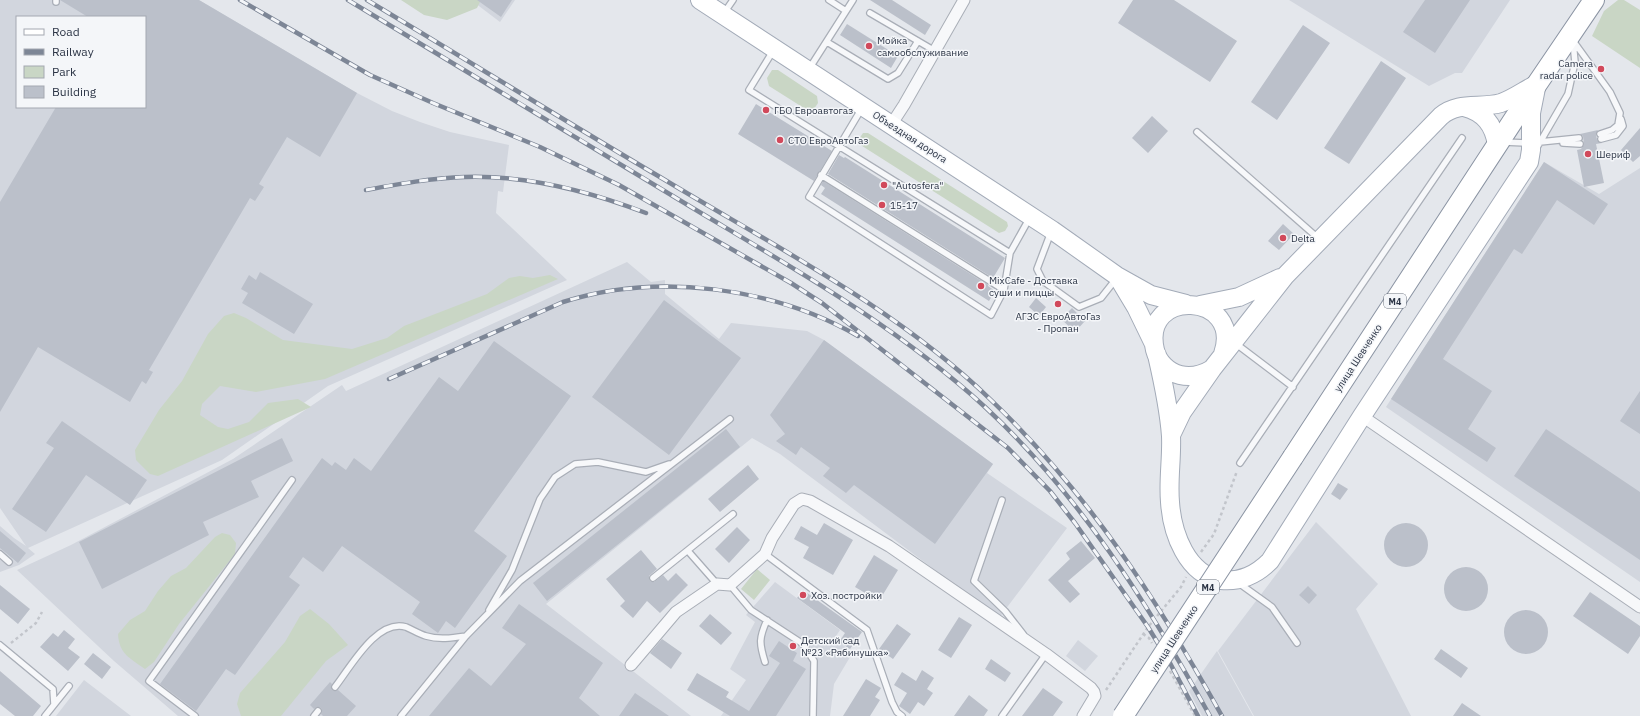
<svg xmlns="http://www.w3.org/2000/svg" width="1640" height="716" viewBox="0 0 1640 716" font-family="'IBM Plex Sans',sans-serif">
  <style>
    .built { fill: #d2d6de; fill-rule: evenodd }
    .green { fill: #c9d6c5 }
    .building { fill: #bbc0ca }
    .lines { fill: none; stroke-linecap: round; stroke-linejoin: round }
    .lane-casing { stroke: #a9aeb7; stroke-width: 8 }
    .street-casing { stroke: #a9aeb7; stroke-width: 13 }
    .primary-casing { stroke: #a3abb8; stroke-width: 20 }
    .highway-casing { stroke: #8b94a3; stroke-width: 22 }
    .path { stroke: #c2c5cb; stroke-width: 2.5; stroke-dasharray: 3 3; stroke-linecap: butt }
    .lane { stroke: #f7f8fa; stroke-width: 5.5 }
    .street { stroke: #f7f8fa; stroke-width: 11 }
    .primary { stroke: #fff; stroke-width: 18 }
    .highway { stroke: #fff; stroke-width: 20 }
    .rail-casing { stroke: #7d8696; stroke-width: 4.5 }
    .rail { stroke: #f4f6f9; stroke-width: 3; stroke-dasharray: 9; stroke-linecap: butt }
    .highway-bridge-casing { stroke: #8b94a3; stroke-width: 22; stroke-linecap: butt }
    .highway-bridge { stroke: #fff; stroke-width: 20 }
    .poi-dot { fill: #d1495b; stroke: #f4f6f9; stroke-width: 1.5 }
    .labels { text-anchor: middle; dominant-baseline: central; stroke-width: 3; stroke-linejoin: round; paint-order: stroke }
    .shield { fill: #f4f6f9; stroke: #676e7b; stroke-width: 1 }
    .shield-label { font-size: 9px; font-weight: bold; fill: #2b3445 }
    .poi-label { font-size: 10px; fill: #2b3445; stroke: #f4f6f9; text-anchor: start }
    .street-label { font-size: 10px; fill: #2b3445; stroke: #f4f6f9 }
  </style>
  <rect width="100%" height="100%" fill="#e4e7ec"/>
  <path class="built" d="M0,0H199L357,93L392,111L420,122L450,132L509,145L503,192L498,191L496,213L567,280L328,386L222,460L28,548L35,554L19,565L0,572V526L14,538L26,546L0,508ZM17,17H145V107H17Z
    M471,0H515L500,22Z
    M1289,0H1510L1462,73H1455L1429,86Z
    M1544,162L1599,194L1640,168V582L1386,407Z
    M627,262L651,282L665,280V294L719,339L731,323L807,331L824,340L993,464L987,473L1067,528L999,618L780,454L752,438L546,604L691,716H178L114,661L17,570L71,545L233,459L342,385L346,391Z
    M1316,522L1378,584L1356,609L1411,716H1254L1218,651Z
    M775,582L840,630L834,639L853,652L834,684L830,716H721L746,680L730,669L755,622L746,615Z
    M1078,640L1098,656L1085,671L1066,656Z
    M1217,651L1253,716H1202L1189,691Z
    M84,680L131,716H56Z"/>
  <path class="green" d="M401,0H481L477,8L447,20L424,15Z
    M1618,0H1624L1640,10V68L1592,36L1604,11Z
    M772,70H778L817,96L818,103L814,109L807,110L769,86L767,78Z
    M863,133H868L1007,222L1008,226L1005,231L999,233L859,144V139Z
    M550,275L558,279L325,379L256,392L220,386L202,404L200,415L218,427L228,429L249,422L268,403L298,399L311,407L158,476L150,474L136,460L135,450L159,410L182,381L208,334L224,316L234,313L246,318L283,340L352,349L387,338L404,326L487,294L509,278L520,276L533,278Z
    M222,533L230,535L236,543L235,554L179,624L154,662L145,669C130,658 119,654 118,634L130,620L145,611L158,591L171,576L186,568L215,537Z
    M757,569L770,580L754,600L741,589Z
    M310,609L329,624L348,645L326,661L281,716H241L237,704L240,693L285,642L300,616Z"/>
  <path class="building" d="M60,0H199L357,93L320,157L287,137L259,184L264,187L255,201L250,198L149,370L153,372L146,384L142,381L130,402L38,347L0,412V202L56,107H145V17H88Z
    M477,0H512L501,17Z
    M870,0H892L931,25L925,35Z
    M1133,0H1174L1237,41L1210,82L1118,23Z
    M1425,0H1470L1435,53L1403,32Z
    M847,24L898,56L891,68L840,35Z
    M1303,25L1330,43L1277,120L1251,102Z
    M1381,61L1406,78L1349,164L1324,148Z
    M756,104L832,151L814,181L738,134Z
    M1152,116L1168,131L1148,153L1132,138Z
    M1640,128V156L1633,162L1621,150Z
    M1598,130L1596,134L1597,140L1602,143L1596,144L1604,183L1584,187L1577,150L1581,149L1584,145L1583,136L1580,134Z
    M839,155L844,158L845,157L1005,258L993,278L828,174Z
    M1544,162L1608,204L1594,225L1557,200L1522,254L1514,249L1443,359L1492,391L1468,429L1496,448L1487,462L1391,399Z
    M823,181L988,285V286L995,291L989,301L821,194L825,188L821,185Z
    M1283,224L1294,234L1279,250L1268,241Z
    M260,272L313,304L294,334L242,303L248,293L241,289L249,275L256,280Z
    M1036,298L1046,307L1039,316L1029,307Z
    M664,300L741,358L669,455L592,397Z
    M1072,308L1085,321L1075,332L1061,319Z
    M824,340L993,464L935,544L854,485L846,493L823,476L830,468L801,447L796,455L776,441L785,434L770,415Z
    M494,341L571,396L474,531L507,556L455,628L446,621L438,633L412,614L420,602L342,546L323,572L303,557L289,577L300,585L235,675L226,669L196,711L160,684L322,458L332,466L335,462L346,470L354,458L371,471L439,377L458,391Z
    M1640,391V434L1620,421Z
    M62,421L147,480L130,505L86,475L46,532L12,509L54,448L46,443Z
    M726,429L740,447L547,601L533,583Z
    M1546,429L1640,492V560L1514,476Z
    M282,438L293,461L251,481L259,497L203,522L209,535L102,589L79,542Z
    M748,465L759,479L720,512L708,499Z
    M1338,483L1348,489L1340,500L1331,494Z
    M824,523L853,540L833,575L803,558L809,547L794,539L801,526L817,535Z
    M1384 545a22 22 0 1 1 44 0a22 22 0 1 1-44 0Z
    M737,527L750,540L729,563L715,549Z
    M0,531L26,553L18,563L0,548Z
    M1081,541L1095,558L1068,581L1080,594L1070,603L1048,580L1070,559L1066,553Z
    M641,550L657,569L649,576L650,581L654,582L663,575L668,581L676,573L688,585L660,613L647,601L633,618L620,606L625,601L606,579Z
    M874,555L898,570L879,601L855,587Z
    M1444 589a22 22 0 1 1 44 0a22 22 0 1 1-44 0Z
    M0,585L30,609L18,624L0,609Z
    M1308,586L1317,595L1309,604L1299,595Z
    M803,590L862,632L850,649L839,642L845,633L797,598Z
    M1590,592L1640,626V636L1628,654L1573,616Z
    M519,604L603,663L579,698L600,716H429L469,668L491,686L526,644L502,628Z
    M1504 632a22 22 0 1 1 44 0a22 22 0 1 1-44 0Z
    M710,614L732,633L721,645L699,626Z
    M959,617L972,625L951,658L938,650Z
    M897,624L911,634L893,659L879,649Z
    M64,630L75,639L68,648L80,657L68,671L40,647L53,633L58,637Z
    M662,639L682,653L671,669L650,653Z
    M779,641L797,653L793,661L806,669L776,716H730L687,690L697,673L729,692L726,697L749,711L780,663L769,656Z
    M1441,649L1468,668L1461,678L1434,659Z
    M93,653L111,667L102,679L84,664Z
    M991,659L1011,673L1005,682L985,669Z
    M922,670L934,678L927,689L933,693L924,706L918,702L910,714L899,706L907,693L894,685L902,672L916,681Z
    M0,671L41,706L33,716H15L0,704Z
    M866,679L881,688L875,697L880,700L870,716H843Z
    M330,682L332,684L331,687L332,690L335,691L338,690L356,706L347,716H323L321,714L322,711L321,708L318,707L314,709L310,705Z
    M1043,688L1063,702L1053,716H1022Z
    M635,693L669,716H619Z
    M969,695L988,710L984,716H954Z
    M1462,703L1481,716H1453Z"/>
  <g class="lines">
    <defs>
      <path id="lane" d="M56,0V2
        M829,0L846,11
        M724,13L733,0
        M870,13L935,51
        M827,42L888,79L898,73L918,41
        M1574,42L1610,92L1620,113L1618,125L1612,130L1600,134
        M773,51L749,90L1010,253
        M809,69L853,0
        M862,108L809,197L991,315L1004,290L1010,253L1029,219
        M1197,132L1318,238
        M1601,139L1616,135L1623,126L1621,119
        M1504,142L1529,143
        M1540,142L1579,138
        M1563,143L1580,144
        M1536,149L1568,94L1575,62L1573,42
        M821,175L1004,290
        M1051,232L1037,269L1043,281L1079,307L1101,298L1116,279
        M1235,343L1293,387
        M1240,463L1462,138
        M1002,500L974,581L1005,611L1023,634
        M688,551L717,584
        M0,554L9,562
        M765,554L867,630L892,702L897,712L902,716
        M653,578L733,514
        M1240,584L1272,607L1297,643
        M730,585L751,610L803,644L814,661L813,716
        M489,610L512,570L540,499L555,477L575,464L598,462L646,472L669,464
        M0,645L53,689L54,704
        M765,662C759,643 759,638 767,620
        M335,687C350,668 377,618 406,627C413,630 419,634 426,636C439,640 452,638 466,636
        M45,716L69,686
        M195,716L149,681L292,480
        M314,716L318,711
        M401,716L466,636L520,581L730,419
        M1002,716L1046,654"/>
      <path id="street" d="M891,125L904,105L964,0
        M1362,416L1640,607
        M631,665L676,612L717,584L730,585L765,554L772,538L794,504L802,499L810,501L889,546L1046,654L1091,688L1094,692L1095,696L1083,716"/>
      <path id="primary" d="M700,0L1052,230L1117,276L1151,295L1186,304
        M1464,107C1484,112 1494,125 1497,145
        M1118,277L1136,307L1153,342
        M1200,305L1239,297L1280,278
        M1223,354C1244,292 1140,287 1155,350C1158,362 1168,372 1180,375C1192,378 1202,375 1212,369L1285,276L1441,116C1459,101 1480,109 1501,103C1513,99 1525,90 1537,84
        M1157,355C1163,381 1169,408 1171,436C1172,458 1168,480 1170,502C1172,533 1187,575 1221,580C1241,582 1256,575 1270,561L1362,416L1529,162L1531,150V113L1536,88
        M1171,435L1182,412L1212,369"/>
      <path id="highway" d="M1293,457L1537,84L1594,0"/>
    </defs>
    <use href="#lane" class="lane-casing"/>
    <use href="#street" class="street-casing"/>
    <use href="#primary" class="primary-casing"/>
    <use href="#highway" class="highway-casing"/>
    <path class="path" d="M1201,552L1214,534L1237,471
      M1143,634L1149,638L1152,643
      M11,643L36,623L42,612
      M1170,671L1195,716
      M1106,690L1148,627L1181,587L1186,577"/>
    <use href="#lane" class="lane"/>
    <use href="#street" class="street"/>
    <use href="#primary" class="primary"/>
    <use href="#highway" class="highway"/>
    <defs>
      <path id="rail" d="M240,0L370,75L433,103L540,147L619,185L791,283L822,303L1008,448L1050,491L1075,523L1148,627L1170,663L1198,716
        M348,0C466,71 584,142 701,213C800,272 900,329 985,407C1080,495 1148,604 1210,716
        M367,0C467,60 565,121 665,180C776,247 897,309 991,400C1089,494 1156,598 1222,716
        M366,190C399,184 432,178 465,177C527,175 589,191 646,213
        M389,379L563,302C657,272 773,287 858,336"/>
    </defs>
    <use href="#rail" class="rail-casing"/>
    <use href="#rail" class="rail"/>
    <defs>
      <path id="highway-bridge" d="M1123,716L1293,457"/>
    </defs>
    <use href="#highway-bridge" class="highway-bridge-casing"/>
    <use href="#highway-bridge" class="highway-bridge"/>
  </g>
  <g class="poi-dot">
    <circle cx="869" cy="46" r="4"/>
    <circle cx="1601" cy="69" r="4"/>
    <circle cx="766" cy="110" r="4"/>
    <circle cx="780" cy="140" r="4"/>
    <circle cx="1588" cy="154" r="4"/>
    <circle cx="884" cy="185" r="4"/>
    <circle cx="882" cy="205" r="4"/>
    <circle cx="1283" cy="238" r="4"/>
    <circle cx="981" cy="286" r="4"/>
    <circle cx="1058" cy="304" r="4"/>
    <circle cx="803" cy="595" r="4"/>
    <circle cx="793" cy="646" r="4"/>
  </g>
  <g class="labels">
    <g class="shield">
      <rect x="1384" y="294" width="22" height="14" rx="3"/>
      <rect x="1197" y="580" width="22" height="14" rx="3"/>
    </g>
    <g class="shield-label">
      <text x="1395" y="301">M4</text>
      <text x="1208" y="587">M4</text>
    </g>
    <g class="poi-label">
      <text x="877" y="40">Мойка<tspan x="877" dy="12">самообслуживание</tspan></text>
      <text x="1593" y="63" text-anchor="end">Camera<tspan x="1593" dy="12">radar police</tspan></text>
      <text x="774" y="110">ГБО Евроавтогаз</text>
      <text x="788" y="140">СТО ЕвроАвтоГаз</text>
      <text x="1596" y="154">Шериф</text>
      <text x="892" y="185">"Autosfera"</text>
      <text x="890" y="205">15-17</text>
      <text x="1291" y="238">Delta</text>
      <text x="989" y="280">MixCafe - Доставка<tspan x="989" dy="12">суши и пиццы</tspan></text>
      <text x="1058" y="316" text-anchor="middle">АГЗС ЕвроАвтоГаз<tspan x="1058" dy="12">- Пропан</tspan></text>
      <text x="811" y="595">Хоз. постройки</text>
      <text x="801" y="640">Детский сад<tspan x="801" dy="12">№23 «Рябинушка»</tspan></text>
    </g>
    <g class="street-label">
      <text transform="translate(910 137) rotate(33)">Объездная дорога</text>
      <text transform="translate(1358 358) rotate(-57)">улица Шевченко</text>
      <text transform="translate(1174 639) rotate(-57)">улица Шевченко</text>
    </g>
  </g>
  <rect x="16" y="16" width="130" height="92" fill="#f4f6f9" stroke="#a4a8b1"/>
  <rect x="24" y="29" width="20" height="6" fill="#ffffff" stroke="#a4a8b1"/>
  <text x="52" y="36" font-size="12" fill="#2b3445">Road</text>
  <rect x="24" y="49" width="20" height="6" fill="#7d8696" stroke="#a4a8b1"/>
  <text x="52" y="56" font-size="12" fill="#2b3445">Railway</text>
  <rect x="24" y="66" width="20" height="12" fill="#c9d6c5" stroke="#a4a8b1"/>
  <text x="52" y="76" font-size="12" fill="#2b3445">Park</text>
  <rect x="24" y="86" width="20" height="12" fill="#bbc0ca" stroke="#a4a8b1"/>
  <text x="52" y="96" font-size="12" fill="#2b3445">Building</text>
</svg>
